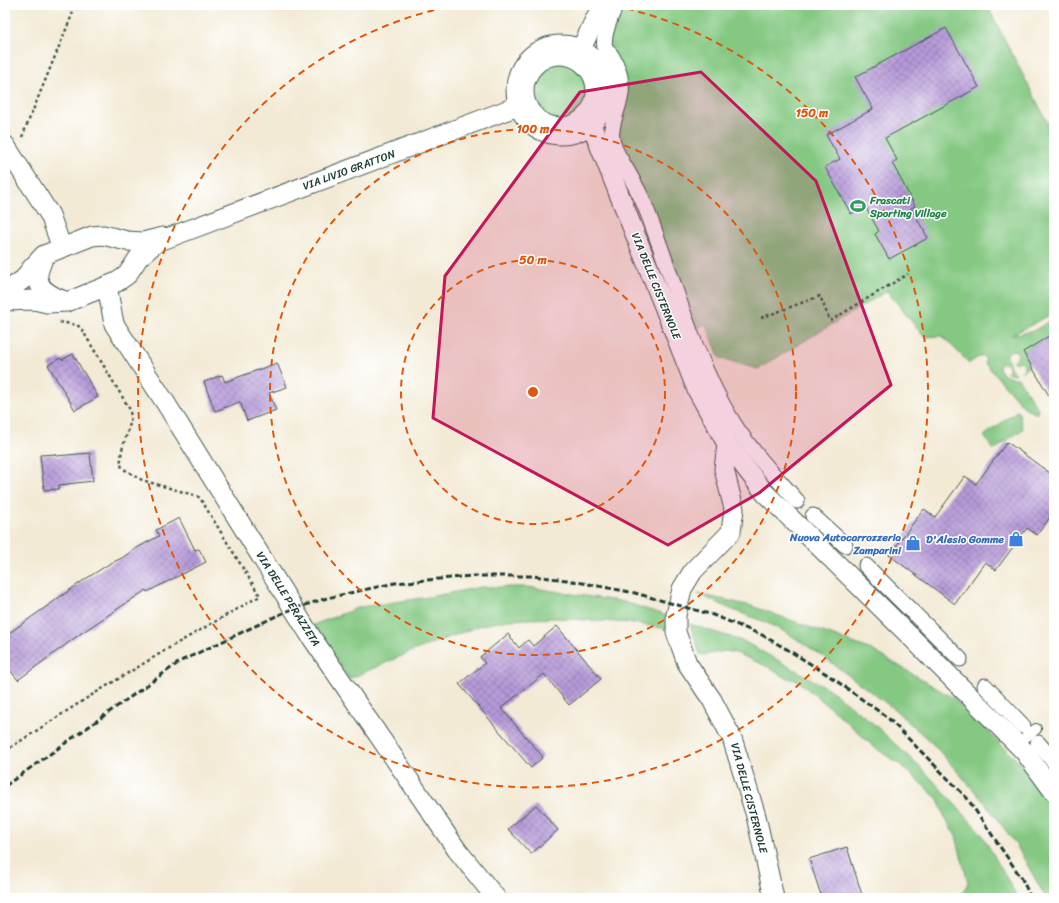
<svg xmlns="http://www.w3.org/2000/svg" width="1059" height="903" font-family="Sriracha,sans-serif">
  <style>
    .grass { fill: #84c882; stroke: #52825b }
    .building { fill: url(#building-cross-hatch) }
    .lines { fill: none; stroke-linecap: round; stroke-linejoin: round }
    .service-casing { stroke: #3f574c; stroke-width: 12 }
    .pedestrian-casing { stroke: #3f574c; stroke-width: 17 }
    .minor-casing { stroke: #3f574c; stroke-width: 21 }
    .path { stroke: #3f574c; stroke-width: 2.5; stroke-dasharray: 3 3; stroke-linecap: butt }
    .service { stroke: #fff; stroke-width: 10 }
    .pedestrian { stroke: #fff; stroke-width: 15 }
    .minor { stroke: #fff; stroke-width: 19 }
    .rail { stroke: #1f3d34; stroke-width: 3; stroke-dasharray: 6 3; stroke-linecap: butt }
    .marked { fill: #c2185b; fill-opacity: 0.2; stroke: #c2185b; stroke-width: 3; stroke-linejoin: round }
    .ring { fill: none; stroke: #de580e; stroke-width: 2; stroke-dasharray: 7 5 }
    .labels { text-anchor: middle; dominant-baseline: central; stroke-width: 3; stroke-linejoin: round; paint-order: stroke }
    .street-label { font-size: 11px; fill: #1f3d34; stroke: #fff }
    .leisure-label { font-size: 11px; font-weight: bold; fill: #27864d; stroke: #fff; text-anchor: start }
    .shop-label { font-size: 11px; font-weight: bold; fill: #366cbe; stroke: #fff; text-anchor: end }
    .centre { fill: #de580e; stroke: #fff; stroke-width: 2 }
    .ring-label { font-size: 12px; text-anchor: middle; font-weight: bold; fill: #de580e; stroke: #fff; stroke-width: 3; stroke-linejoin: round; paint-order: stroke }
  </style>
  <defs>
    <pattern id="building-cross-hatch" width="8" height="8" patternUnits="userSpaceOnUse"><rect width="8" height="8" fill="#b699d8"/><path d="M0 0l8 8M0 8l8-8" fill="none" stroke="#937eb0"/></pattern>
  </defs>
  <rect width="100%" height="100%" fill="#fff"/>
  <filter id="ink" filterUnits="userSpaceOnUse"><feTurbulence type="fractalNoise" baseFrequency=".025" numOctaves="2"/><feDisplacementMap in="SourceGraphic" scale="8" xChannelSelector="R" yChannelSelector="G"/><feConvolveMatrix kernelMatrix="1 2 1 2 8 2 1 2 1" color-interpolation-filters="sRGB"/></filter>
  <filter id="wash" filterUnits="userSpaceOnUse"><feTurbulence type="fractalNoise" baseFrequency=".012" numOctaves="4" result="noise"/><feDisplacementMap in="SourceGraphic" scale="16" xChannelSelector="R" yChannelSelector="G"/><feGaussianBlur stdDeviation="0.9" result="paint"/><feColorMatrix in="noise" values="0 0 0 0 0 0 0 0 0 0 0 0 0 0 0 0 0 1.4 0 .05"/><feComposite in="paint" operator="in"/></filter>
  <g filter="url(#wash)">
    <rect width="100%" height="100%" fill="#f3ead5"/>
    <!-- grass -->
    <g class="grass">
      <path d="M616,5H987L1054,135V313L1012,335L1033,331L1054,319V333L1023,352L1028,360V367L1021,372L1024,369V364L1021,361L1015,363L1013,361L1017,358L1018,354L1016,351L1012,350L1008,352L1007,357C1010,363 1010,371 1016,374L1007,373L1009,370V367L1006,363H1001L999,367C1001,376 1010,378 1018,378L1038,409V413H1035L1024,407L984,362L986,360L982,355L969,363L942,336L924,337L887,291L758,369L720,358L706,324L690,331L619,156L617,112L608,26Z"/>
      <circle cx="560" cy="91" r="34"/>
      <path d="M1018,410L1023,429L994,450L984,436Z"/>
      <path d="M481,587H528L624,602L674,618L670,629L631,623L554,618L508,620L479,626L415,650L349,679L313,625L360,607L429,597Z"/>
      <path d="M698,594L752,606L872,650L955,699L1018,761L1054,810V898H1046L1015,843L985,803L934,745L894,709L821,655L789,634L765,622L733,610Z"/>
      <path d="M690,624L745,642L829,689L875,725L930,777L981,833L1018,898H959L968,883L956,836L945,818L938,799L902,766L874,747L837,713L798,681L782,676L773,669L736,653L725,651L704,655L700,654Z"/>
    </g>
    <g id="blocks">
      <!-- building -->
      <g class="building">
        <path d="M946,28L979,87L885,138L897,160L892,163L915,206L911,208L928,238L889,259L875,234L879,231L865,206L851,214L825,167L840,159L826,135L873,109L855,77Z"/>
        <path d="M1054,333V404L1023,352Z"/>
        <path d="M73,354L98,397L75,410L48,365L60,358L62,360Z"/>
        <path d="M277,363L287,387L269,393L276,410L247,421L240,402L215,411L204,382L222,375L225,382Z"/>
        <path d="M1007,442L1054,476V512L1037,535L1027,528L996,570L985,562L955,604L889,555L924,509L935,517L965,476L976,484Z"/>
        <path d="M90,453L93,481L59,485V489L44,490L40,455L55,454L56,456Z"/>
        <path d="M179,518L195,550L199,549L206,562L147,592L146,590L80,634L18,680L5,664V636L84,580L109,564L122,558L135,549L159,536L156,530Z"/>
        <path d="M557,626L601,679L569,705L544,674L501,708L543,757L531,768L459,684L485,663L480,657L508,634L519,648L528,640L533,646Z"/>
        <path d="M536,805L558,830L531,854L508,829Z"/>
        <path d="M847,847L863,898H822L809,859Z"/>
      </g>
    </g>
  </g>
  <g filter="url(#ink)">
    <use href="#blocks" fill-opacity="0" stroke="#3f574c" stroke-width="1"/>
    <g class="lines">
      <defs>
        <path id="service" d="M1017,744L1036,729"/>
        <g id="pedestrian">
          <path d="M616,5C611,15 602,37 605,48C606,51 609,53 611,55C616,63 620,74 621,83C624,103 609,120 612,139C613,149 621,160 626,169C633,181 640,193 645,206C674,278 692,355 732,421C750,450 774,475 797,501"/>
          <circle cx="560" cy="91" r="34"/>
          <path d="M813,516L845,545"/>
          <path d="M866,566L960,659"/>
          <path d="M985,686L1023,726"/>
          <path d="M1038,743L1054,762"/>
        </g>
        <g id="minor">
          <circle cx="561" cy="90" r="45"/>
          <path d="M580,51L602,5"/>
          <path d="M591,124L675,334L697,390L727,444L765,493L912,638L1024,751L1054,792"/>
          <path d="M5,145L50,215L62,248"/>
          <path d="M44,256C42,262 39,268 38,274C36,290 54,297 65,301"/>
          <path d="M107,286L114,324L165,402L310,635L457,850L496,898"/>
          <path d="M5,292L24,279L31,269L44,255L92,236L103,235L127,241L143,242L163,237"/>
          <path d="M5,301L34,300L47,303L67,302L117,282L127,275L139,257L157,242L518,106"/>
          <path d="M727,444L724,469L734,509L731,532L693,571L682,589L676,615V632L687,663L712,700L732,738L756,816L774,898"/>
        </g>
      </defs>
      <!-- service casing -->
      <use href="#service" class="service-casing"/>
      <!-- pedestrian casing -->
      <use href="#pedestrian" class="pedestrian-casing"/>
      <!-- minor casing -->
      <use href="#minor" class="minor-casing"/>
      <!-- path -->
      <g class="path">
        <path d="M22,137L76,5"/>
        <path d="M761,318L820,296L830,321L908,274"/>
        <path d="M5,751L87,698L174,645L260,596L200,498L197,496L142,480L122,468C116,447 136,427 129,408L81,328L77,325L59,322"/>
      </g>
      <!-- service -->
      <use href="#service" class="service"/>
      <!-- pedestrian -->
      <use href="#pedestrian" class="pedestrian"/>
      <!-- minor -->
      <use href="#minor" class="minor"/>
      <!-- rail -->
      <path class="rail" d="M5,786L181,661L287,611L327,598L395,583L472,576H532L567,580L635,593L713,615L762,635L790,651L828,675L888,718L967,798L1022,879L1031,898"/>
    </g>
  </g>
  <!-- marked area -->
  <path class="marked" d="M701,72L816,181L891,385L759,493L668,545L433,418L445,276L580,92Z"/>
  <!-- distance rings -->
  <g class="ring">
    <circle cx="533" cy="392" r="132"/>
    <circle cx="533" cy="392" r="263"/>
    <path d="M615 6A395 395 0 1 1 451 6"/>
  </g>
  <!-- icons -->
  <defs>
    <symbol id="stadium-bare" viewBox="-9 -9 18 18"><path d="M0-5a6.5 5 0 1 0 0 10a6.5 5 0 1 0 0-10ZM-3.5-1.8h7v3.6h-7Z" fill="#2e9e5b" stroke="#fff" stroke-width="2.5" paint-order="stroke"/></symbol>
    <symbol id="shop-bare" viewBox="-9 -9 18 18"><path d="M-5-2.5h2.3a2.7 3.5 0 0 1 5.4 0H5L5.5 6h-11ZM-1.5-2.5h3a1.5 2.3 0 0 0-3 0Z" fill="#3f7fe0" stroke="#fff" stroke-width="2.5" paint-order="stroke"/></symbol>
  </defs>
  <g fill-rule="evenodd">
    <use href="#stadium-bare" x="847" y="195" width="22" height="22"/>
    <use href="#shop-bare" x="1005" y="528" width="22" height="22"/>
    <use href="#shop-bare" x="902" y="532" width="22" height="22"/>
  </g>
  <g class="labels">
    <!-- street labels -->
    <g class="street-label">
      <text transform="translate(349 170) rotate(-20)">VIA LIVIO GRATTON</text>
      <text transform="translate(656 286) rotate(68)">VIA DELLE CISTERNOLE</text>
      <text transform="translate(288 599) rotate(58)">VIA DELLE PERAZZETA</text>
      <text transform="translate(749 798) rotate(75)">VIA DELLE CISTERNOLE</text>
    </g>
    <!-- leisure labels -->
    <g class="leisure-label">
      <text x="870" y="200">Frascati<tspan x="870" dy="13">Sporting Village</tspan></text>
    </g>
    <!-- shop labels -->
    <g class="shop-label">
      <text x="901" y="537">Nuova Autocarrozzeria<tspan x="901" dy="13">Zamparini</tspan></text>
      <text x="1004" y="539">D'Alesio Gomme</text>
    </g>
  </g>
  <circle cx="533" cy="392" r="6" class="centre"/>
  <g class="ring-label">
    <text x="812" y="117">150 m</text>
    <text x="533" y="133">100 m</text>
    <text x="533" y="264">50 m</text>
  </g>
  <!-- margin -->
  <rect width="1059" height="903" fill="none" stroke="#fff" stroke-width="20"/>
</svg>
